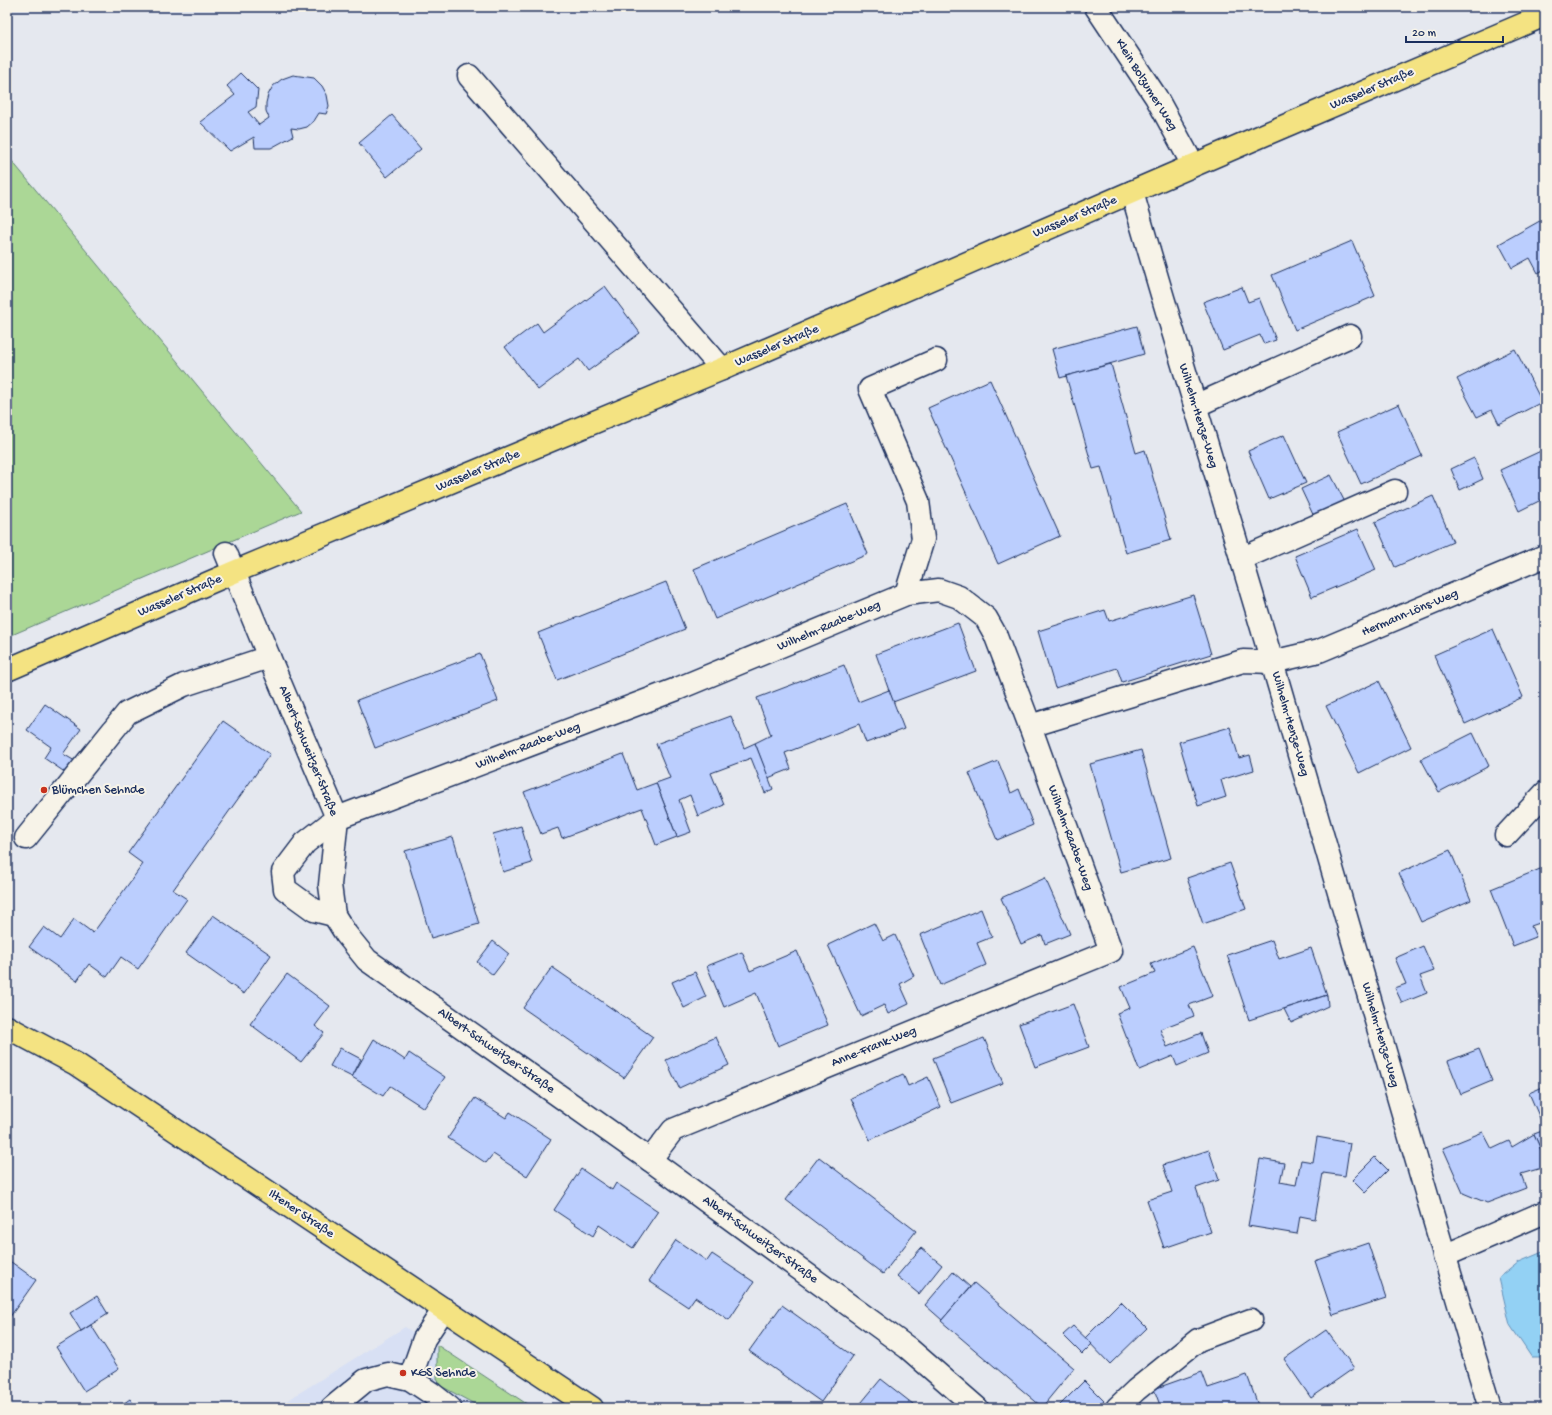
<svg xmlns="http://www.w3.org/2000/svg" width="1552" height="1415" font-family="'Gochi Hand',sans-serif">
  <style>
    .built { fill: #d8e0f4 }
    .green { fill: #abd796; stroke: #63837a }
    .water { fill: #93d1f4; stroke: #6390b8 }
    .building { fill: #bbcefe; stroke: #1b2f5e }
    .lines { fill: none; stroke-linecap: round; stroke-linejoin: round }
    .minor-casing { stroke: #1b2f5e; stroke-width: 25 }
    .major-casing { stroke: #1b2f5e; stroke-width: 25 }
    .minor { stroke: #f7f3e8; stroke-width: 22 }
    .major { stroke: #f4e382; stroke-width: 22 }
    .poi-dot { fill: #c8321e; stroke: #f7f3e8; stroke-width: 1.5 }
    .labels { text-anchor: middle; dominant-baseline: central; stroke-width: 4; stroke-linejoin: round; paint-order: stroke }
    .street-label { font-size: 13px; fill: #1b2f5e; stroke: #f7f3e8 }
    .poi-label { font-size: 13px; fill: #1b2f5e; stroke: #f7f3e8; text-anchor: start }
  </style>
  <rect width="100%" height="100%" fill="#e5e8ef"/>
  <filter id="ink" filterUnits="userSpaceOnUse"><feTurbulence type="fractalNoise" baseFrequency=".025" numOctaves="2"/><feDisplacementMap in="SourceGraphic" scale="8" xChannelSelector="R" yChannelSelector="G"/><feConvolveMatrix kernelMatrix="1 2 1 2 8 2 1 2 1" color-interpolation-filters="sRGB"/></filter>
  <g filter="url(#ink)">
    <!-- built -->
    <path class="built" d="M405,1327L528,1408H275Z"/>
    <!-- green -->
    <g class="green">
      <path d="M7,155L301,511L7,637Z"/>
      <path d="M437,1345L533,1408H482L441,1386L437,1379Z"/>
    </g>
    <!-- water -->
    <path class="water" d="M1545,1251V1358H1532L1510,1325L1499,1278L1519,1262Z"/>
    <!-- building -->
    <g class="building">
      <path d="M241,73L258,90L256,107L248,112L259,125L269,118L266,111V103L268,95L273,86L282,79L293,75L314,78L322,86L327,95L329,106L326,114L319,113L314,121L307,127L299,129L291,128L293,136L271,148H255L254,137L230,151L200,122L235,95L227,86Z"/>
      <path d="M392,115L421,149L387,177L359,143Z"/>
      <path d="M1545,218V269L1538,273L1530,258L1512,268L1499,244Z"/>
      <path d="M1352,241L1375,296L1295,330L1272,275Z"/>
      <path d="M605,286L640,333L588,371L579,359L538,390L505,347L537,323L543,332Z"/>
      <path d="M1242,287L1248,302L1259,298L1276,340L1264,344L1260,335L1223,350L1203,302Z"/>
      <path d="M1137,326L1144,354L1060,378L1052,349Z"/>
      <path d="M1515,349L1542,402L1499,424L1492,410L1477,417L1457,379Z"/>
      <path d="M1111,364L1136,453L1145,450L1171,540L1126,553L1101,467L1093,469L1066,376Z"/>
      <path d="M990,380L1060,536L998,564L928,408Z"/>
      <path d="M1399,404L1422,456L1361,484L1337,432Z"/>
      <path d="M1284,435L1306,483L1269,499L1248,451Z"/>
      <path d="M1545,449V498L1519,511L1500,470Z"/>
      <path d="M1474,458L1483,479L1460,490L1451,469Z"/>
      <path d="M1331,475L1347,506L1316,521L1301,489Z"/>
      <path d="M1433,496L1453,542L1395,567L1375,522Z"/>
      <path d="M847,504L868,554L715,619L694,569Z"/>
      <path d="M1358,529L1376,570L1312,597L1295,556Z"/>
      <path d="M666,582L685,629L557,680L538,633Z"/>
      <path d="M1193,595L1211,654L1122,682L1117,668L1055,688L1038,631L1105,610L1109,621Z"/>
      <path d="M958,623L976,671L893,702L876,654Z"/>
      <path d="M1493,629L1523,697L1465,724L1434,655Z"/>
      <path d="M480,654L498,701L375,748L357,700Z"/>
      <path d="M844,665L858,702L889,690L904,729L866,743L859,724L785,753L791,769L768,778L755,743L771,735L757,698Z"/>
      <path d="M1379,681L1411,747L1359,773L1326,706Z"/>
      <path d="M45,704L81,729L63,754L75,761L66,773L44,758L51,747L27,730Z"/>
      <path d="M731,716L744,748L755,743L773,789L765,793L751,758L711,773L724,805L698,816L690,795L679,800L691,832L677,837L656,783L670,778L656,744Z"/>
      <path d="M223,721L270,754L173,890L187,899L138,969L121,957L107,977L89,964L77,981L29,947L44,927L60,939L74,919L93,933L143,864L128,853Z"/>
      <path d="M1230,727L1239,758L1250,755L1254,770L1221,780L1226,797L1198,806L1179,742Z"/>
      <path d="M1473,733L1489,766L1439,792L1421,759Z"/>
      <path d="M1141,750L1171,858L1121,872L1090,764Z"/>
      <path d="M623,754L637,790L656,783L677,837L656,845L642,808L562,838L558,828L541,834L524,792Z"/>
      <path d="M998,761L1011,793L1019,789L1033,825L997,840L969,773Z"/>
      <path d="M521,826L532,863L503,872L493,834Z"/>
      <path d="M453,837L479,924L431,938L405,851Z"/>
      <path d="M1450,850L1471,900L1421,922L1399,873Z"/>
      <path d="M1230,863L1246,909L1203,924L1187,878Z"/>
      <path d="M1545,867V921L1531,926L1536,937L1513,946L1491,889Z"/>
      <path d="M1045,878L1070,934L1045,944L1042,935L1021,944L1001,898Z"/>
      <path d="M981,909L992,937L977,943L986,965L940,985L920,935Z"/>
      <path d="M213,915L271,955L244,994L186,953Z"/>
      <path d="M874,923L883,941L895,935L914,976L900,984L909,1004L888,1014L884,1005L861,1016L828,945Z"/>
      <path d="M1272,940L1279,959L1311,948L1327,995L1249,1020L1227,955Z"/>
      <path d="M493,941L509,954L493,975L477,962Z"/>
      <path d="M1423,946L1434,971L1420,976L1427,993L1402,1003L1395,988L1406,984L1395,958Z"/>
      <path d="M1193,947L1213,996L1189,1005L1194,1016L1160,1029L1167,1047L1201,1033L1208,1053L1177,1066L1173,1056L1139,1070L1117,1013L1130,1008L1121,987L1155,973L1151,964Z"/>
      <path d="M797,951L828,1025L778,1046L756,993L724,1007L707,966L742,952L750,971Z"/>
      <path d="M552,967L653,1037L624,1078L523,1008Z"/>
      <path d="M695,972L706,997L684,1008L672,982Z"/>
      <path d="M287,974L330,1006L315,1026L324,1033L301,1062L250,1024Z"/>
      <path d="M1327,995L1328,1006L1291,1023L1284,1009Z"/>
      <path d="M1073,1004L1089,1047L1035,1067L1019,1024Z"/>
      <path d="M716,1037L729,1065L679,1088L666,1060Z"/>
      <path d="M984,1038L1003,1083L951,1103L933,1058Z"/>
      <path d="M374,1039L405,1060L409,1053L445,1077L424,1108L390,1086L383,1096L352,1077Z"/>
      <path d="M340,1048L361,1059L352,1077L330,1066Z"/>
      <path d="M1479,1049L1492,1081L1461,1094L1448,1061Z"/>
      <path d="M903,1074L908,1086L928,1077L941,1107L870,1140L851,1098Z"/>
      <path d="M1545,1086V1159L1534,1134L1545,1130L1529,1093Z"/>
      <path d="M475,1098L506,1118L510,1112L551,1139L527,1176L493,1154L486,1163L448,1138Z"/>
      <path d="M1483,1132L1492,1149L1509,1141L1512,1147L1534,1134L1545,1159V1167L1521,1174L1526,1188L1487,1203L1463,1193L1443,1148Z"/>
      <path d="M1317,1137L1350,1143L1345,1176L1323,1173L1315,1219L1300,1216L1297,1234L1248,1226L1260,1159L1284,1163L1280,1182L1296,1185L1301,1160L1313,1162Z"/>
      <path d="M1209,1150L1219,1180L1196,1188L1211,1232L1164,1248L1147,1200L1172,1192L1163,1165Z"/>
      <path d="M819,1157L916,1231L883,1274L786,1200Z"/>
      <path d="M1375,1157L1388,1170L1365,1193L1352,1180Z"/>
      <path d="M581,1169L612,1190L616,1183L658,1211L633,1248L599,1225L593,1236L554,1210Z"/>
      <path d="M676,1240L707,1261L712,1254L754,1282L729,1320L695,1297L688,1307L649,1281Z"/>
      <path d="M1368,1243L1386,1298L1333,1315L1315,1261Z"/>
      <path d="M921,1248L942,1265L919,1294L897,1276Z"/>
      <path d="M7,1259L36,1280L7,1321Z"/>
      <path d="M953,1272L970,1287L942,1320L925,1305Z"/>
      <path d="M974,1283L1074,1368L1042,1407L941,1321Z"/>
      <path d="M97,1296L108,1314L81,1331L70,1313Z"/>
      <path d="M1121,1302L1147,1328L1110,1364L1085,1338Z"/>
      <path d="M782,1305L853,1356L821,1402L749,1351Z"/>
      <path d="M91,1325L119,1369L84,1391L56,1347Z"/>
      <path d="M1073,1326L1092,1344L1082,1354L1063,1335Z"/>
      <path d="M1326,1330L1354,1368L1311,1398L1284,1359Z"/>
      <path d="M1202,1372L1208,1388L1247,1375L1259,1408H1172L1171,1406L1161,1408L1154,1389Z"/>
      <path d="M881,1379L918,1408H857Z"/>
      <path d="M1084,1381L1104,1401L1097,1408H1057Z"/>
      <path d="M130,1399L136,1408H117Z"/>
    </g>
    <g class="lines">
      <defs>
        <g id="minor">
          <path d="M1096,7L1156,97L1193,165"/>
          <path d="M469,76L722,369"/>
          <path d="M1132,192C1177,349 1226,505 1272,662C1345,911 1415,1160 1490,1408"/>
          <path d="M1195,406L1350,336"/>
          <path d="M226,553L269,657L337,818L330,885L334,915L346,934L367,960L650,1160L908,1348L977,1408"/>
          <path d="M1241,559L1395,491"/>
          <path d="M906,594L923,539L918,501L870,389L936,360"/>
          <path d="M1030,726L1243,661L1272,662L1319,651L1545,556"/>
          <path d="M1506,835L1545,793"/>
          <path d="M26,838L127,713L184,685L269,657"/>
          <path d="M334,915L314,910L285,889L283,872L305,843L337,818L677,689L906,594L939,590L959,597L986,618L995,634L1030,726L1111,951L673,1130L650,1160"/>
          <path d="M1444,1256L1545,1212"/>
          <path d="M410,1379L424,1339L444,1309"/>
          <path d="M332,1408L366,1380L388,1374L410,1379L431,1393L450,1408"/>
          <path d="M1117,1408L1136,1390L1198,1340L1251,1320"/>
        </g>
        <g id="major">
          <path d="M7,670L234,572L722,369L1266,134L1545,15"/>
          <path d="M7,1027L76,1064L592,1408"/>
        </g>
      </defs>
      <!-- minor casing -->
      <use href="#minor" class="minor-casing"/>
      <!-- major casing -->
      <use href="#major" class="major-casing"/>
      <!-- minor -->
      <use href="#minor" class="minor"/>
      <!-- major -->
      <use href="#major" class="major"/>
    </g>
  </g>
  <!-- markers -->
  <g class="poi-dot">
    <circle cx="44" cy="790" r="4"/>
    <circle cx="403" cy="1373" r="4"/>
  </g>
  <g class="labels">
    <!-- street labels -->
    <g class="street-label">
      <text transform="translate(1146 85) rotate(58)">Klein Bolzumer Weg</text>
      <text transform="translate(1372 89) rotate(-23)">Wasseler Straße</text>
      <text transform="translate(1075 217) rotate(-23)">Wasseler Straße</text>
      <text transform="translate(777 346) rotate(-23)">Wasseler Straße</text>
      <text transform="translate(1198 416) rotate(73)">Wilhelm-Henze-Weg</text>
      <text transform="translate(478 471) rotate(-23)">Wasseler Straße</text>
      <text transform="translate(180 596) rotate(-23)">Wasseler Straße</text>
      <text transform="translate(1410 613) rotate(-23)">Hermann-Löns-Weg</text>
      <text transform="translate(829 626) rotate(-23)">Wilhelm-Raabe-Weg</text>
      <text transform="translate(1290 724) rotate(74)">Wilhelm-Henze-Weg</text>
      <text transform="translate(528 746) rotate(-21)">Wilhelm-Raabe-Weg</text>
      <text transform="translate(308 751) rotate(68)">Albert-Schweitzer-Straße</text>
      <text transform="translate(1070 838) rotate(70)">Wilhelm-Raabe-Weg</text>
      <text transform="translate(1380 1035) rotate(74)">Wilhelm-Henze-Weg</text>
      <text transform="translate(874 1047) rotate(-22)">Anne-Frank-Weg</text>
      <text transform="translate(496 1051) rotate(35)">Albert-Schweitzer-Straße</text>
      <text transform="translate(301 1214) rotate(34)">Iltener Straße</text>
      <text transform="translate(760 1240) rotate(36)">Albert-Schweitzer-Straße</text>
    </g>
    <!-- poi labels -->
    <g class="poi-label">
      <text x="52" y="790">Blümchen Sehnde</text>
      <text x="411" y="1373">KGS Sehnde</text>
    </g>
  </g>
  <!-- margin -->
  <rect width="1552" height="1415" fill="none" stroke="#f7f3e8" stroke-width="24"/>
  <rect x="12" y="12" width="1528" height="1391" fill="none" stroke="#1b2f5e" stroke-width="1.5" filter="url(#ink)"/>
  <!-- scale -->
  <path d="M1406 36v6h97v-6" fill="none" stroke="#1b2f5e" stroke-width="2"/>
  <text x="1412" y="36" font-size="12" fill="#1b2f5e" stroke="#f7f3e8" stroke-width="3" paint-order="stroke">20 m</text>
</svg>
